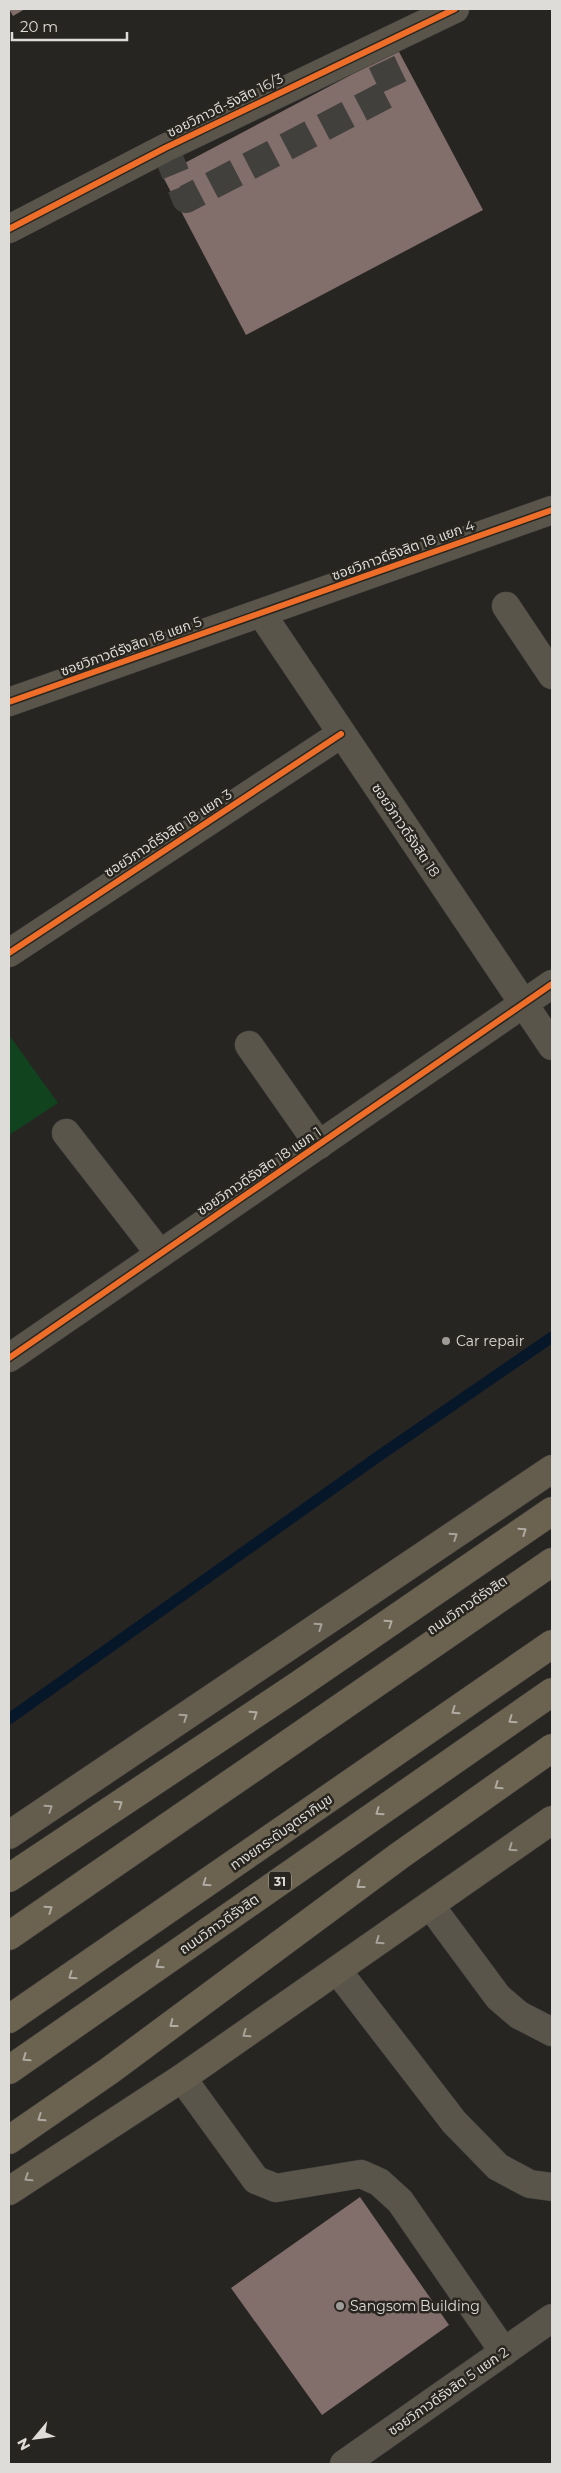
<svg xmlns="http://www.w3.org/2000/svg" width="561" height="2473" font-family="Montserrat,'Noto Sans Thai',sans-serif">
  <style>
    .green { fill: #11431f }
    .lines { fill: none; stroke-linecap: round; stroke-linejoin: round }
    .stream { stroke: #07172a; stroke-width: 11 }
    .building { fill: #826e6a }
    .minor-tunnel { stroke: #42403d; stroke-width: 28; stroke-dasharray: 28 14; stroke-linecap: butt }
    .minor-casing { stroke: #434240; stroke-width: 29 }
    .major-casing { stroke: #434240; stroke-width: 29 }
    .highway-casing { stroke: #434240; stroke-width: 29 }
    .minor { stroke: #5a554a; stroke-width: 28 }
    .major { stroke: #645c4d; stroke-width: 28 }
    .highway { stroke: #6b6250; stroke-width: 28 }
    .cycleway-casing { stroke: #292620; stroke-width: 9 }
    .cycleway { stroke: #ee6e29; stroke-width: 6 }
    .oneway { stroke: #b0aba2 }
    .oneway2 { stroke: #a7a299 }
    .poi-dot { fill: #9e9c98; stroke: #292620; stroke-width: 2 }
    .labels { text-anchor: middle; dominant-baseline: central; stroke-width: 5; stroke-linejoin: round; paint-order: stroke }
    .shield { fill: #292620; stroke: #a8a5a1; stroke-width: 1 }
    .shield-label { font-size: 12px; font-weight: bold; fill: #dedcd8 }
    .street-label { font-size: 14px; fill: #dedcd8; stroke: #292620 }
    .poi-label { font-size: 14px; fill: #dedcd8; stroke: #292620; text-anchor: start }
  </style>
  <rect width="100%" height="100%" fill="#272522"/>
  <!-- green -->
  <path class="green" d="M9,1035L58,1103L9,1135Z"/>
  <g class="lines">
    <!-- stream -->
    <path class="stream" d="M9,1719L376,1458L552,1337"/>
  </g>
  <!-- building -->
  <g class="building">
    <path d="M9,9H25L13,16Z"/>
    <path d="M398,50L483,210L246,335L162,175Z"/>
    <path d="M360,2197L449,2325L322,2415L231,2288Z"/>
  </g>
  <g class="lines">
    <!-- minor-tunnel -->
    <path class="minor-tunnel" d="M165,148L186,199L395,90L374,46"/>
    <defs>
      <g id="minor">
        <path d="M9,229L165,148L455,9"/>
        <path d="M506,606L552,675"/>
        <path d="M261,613L552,1046"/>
        <path d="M9,702L552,510"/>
        <path d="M9,953L341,734"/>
        <path d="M249,1045L319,1145"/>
        <path d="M66,1133L160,1254"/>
        <path d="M9,1358L552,984"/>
        <path d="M430,1905L498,1997L519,2015L552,2032"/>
        <path d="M337,1970L454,2122L498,2167L530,2184L552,2187"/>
        <path d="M182,2078L256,2180L276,2188L361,2174L379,2182L400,2201L504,2352"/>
        <path d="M344,2464L552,2318"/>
      </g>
      <g id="major">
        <path d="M9,1835L552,1469"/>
        <path d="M9,2191L182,2078L552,1820"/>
      </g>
      <g id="highway">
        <path d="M9,1878L297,1686L552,1511"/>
        <path d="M9,1936L552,1562"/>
        <path d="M9,2019L552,1644"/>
        <path d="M9,2070L552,1692"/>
        <path d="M9,2140L109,2071L399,1856L552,1748"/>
      </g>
    </defs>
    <!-- minor casing -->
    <use href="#minor" class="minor-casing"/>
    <!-- major casing -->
    <use href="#major" class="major-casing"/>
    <!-- highway casing -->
    <use href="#highway" class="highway-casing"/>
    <!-- minor -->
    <use href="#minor" class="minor"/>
    <!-- major -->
    <use href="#major" class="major"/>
    <!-- highway -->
    <use href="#highway" class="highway"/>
    <defs>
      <g id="cycleway">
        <path d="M9,229L165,148L455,9"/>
        <path d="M9,702L552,510"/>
        <path d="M9,953L341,734"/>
        <path d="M9,1358L552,984"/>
      </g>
    </defs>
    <!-- cycleway casing -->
    <use href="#cycleway" class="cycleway-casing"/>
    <!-- cycleway -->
    <use href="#cycleway" class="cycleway"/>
  </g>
  <!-- one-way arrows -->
  <defs><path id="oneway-chevron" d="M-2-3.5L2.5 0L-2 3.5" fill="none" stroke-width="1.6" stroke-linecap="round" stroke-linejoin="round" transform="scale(1.25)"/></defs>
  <g class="oneway">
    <use href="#oneway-chevron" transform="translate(523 1531) rotate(-34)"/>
    <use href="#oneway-chevron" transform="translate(389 1623) rotate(-34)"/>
    <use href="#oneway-chevron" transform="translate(455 1711) rotate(145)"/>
    <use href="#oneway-chevron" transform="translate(254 1714) rotate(-34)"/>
    <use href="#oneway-chevron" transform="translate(512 1720) rotate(145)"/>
    <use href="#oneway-chevron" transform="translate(498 1786) rotate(145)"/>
    <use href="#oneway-chevron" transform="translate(119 1804) rotate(-34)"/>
    <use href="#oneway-chevron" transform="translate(379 1812) rotate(145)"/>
    <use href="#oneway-chevron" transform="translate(206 1883) rotate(145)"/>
    <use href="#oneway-chevron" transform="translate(360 1885) rotate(143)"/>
    <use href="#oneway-chevron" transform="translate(49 1909) rotate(-34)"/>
    <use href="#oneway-chevron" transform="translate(159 1965) rotate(145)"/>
    <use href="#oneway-chevron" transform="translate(72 1976) rotate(145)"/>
    <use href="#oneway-chevron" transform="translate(173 2024) rotate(143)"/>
    <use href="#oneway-chevron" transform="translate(26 2058) rotate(145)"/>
    <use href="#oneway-chevron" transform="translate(41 2118) rotate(146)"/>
  </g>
  <g class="oneway2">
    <use href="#oneway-chevron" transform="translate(454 1536) rotate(-34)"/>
    <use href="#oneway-chevron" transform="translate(319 1626) rotate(-34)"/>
    <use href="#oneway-chevron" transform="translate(184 1717) rotate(-34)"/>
    <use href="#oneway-chevron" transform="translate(49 1808) rotate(-34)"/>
    <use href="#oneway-chevron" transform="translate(512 1848) rotate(145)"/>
    <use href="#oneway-chevron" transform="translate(379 1941) rotate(145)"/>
    <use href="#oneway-chevron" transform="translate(246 2034) rotate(145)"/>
    <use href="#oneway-chevron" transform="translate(28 2178) rotate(147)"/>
  </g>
  <!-- markers -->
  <g class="poi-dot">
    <circle cx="446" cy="1341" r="5"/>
    <circle cx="340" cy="2306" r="5"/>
  </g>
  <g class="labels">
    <!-- shield labels -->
    <rect class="shield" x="269" y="1871.5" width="22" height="19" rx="4"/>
    <g class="shield-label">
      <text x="280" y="1881">31</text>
    </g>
    <!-- street labels -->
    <g class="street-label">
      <text transform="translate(225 105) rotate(-26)">ซอยวิภาวดี-รังสิต 16/3</text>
      <text transform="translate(403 550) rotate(-20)">ซอยวิภาวดีรังสิต 18 แยก 4</text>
      <text transform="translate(131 646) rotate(-20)">ซอยวิภาวดีรังสิต 18 แยก 5</text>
      <text transform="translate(406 830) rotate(56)">ซอยวิภาวดีรังสิต 18</text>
      <text transform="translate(168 833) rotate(-33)">ซอยวิภาวดีรังสิต 18 แยก 3</text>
      <text transform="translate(259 1171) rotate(-34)">ซอยวิภาวดีรังสิต 18 แยก 1</text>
      <text transform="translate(467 1605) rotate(-34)">ถนนวิภาวดีรังสิต</text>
      <text transform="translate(281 1832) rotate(-35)">ทางยกระดับอุตราภิมุข</text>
      <text transform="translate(219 1924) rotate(-35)">ถนนวิภาวดีรังสิต</text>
      <text transform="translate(448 2391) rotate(-35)">ซอยวิภาวดีรังสิต 5 แยก 2</text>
    </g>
    <!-- poi labels -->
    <g class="poi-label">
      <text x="456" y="1341">Car repair</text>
      <text x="350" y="2306">Sangsom Building</text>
    </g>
  </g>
  <!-- border -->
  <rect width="561" height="2473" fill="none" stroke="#dedcd8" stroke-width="20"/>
  <!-- north arrow -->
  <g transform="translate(35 2438) rotate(241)" stroke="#292620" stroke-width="4" paint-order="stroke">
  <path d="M0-4L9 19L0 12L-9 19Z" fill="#dedcd8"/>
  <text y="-8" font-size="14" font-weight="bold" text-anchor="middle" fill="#dedcd8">N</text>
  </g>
  <!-- scale -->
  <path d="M12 32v8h115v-8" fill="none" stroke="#dedcd8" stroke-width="2.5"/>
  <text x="20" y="32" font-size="15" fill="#dedcd8" stroke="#292620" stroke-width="4" paint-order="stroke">20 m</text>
</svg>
